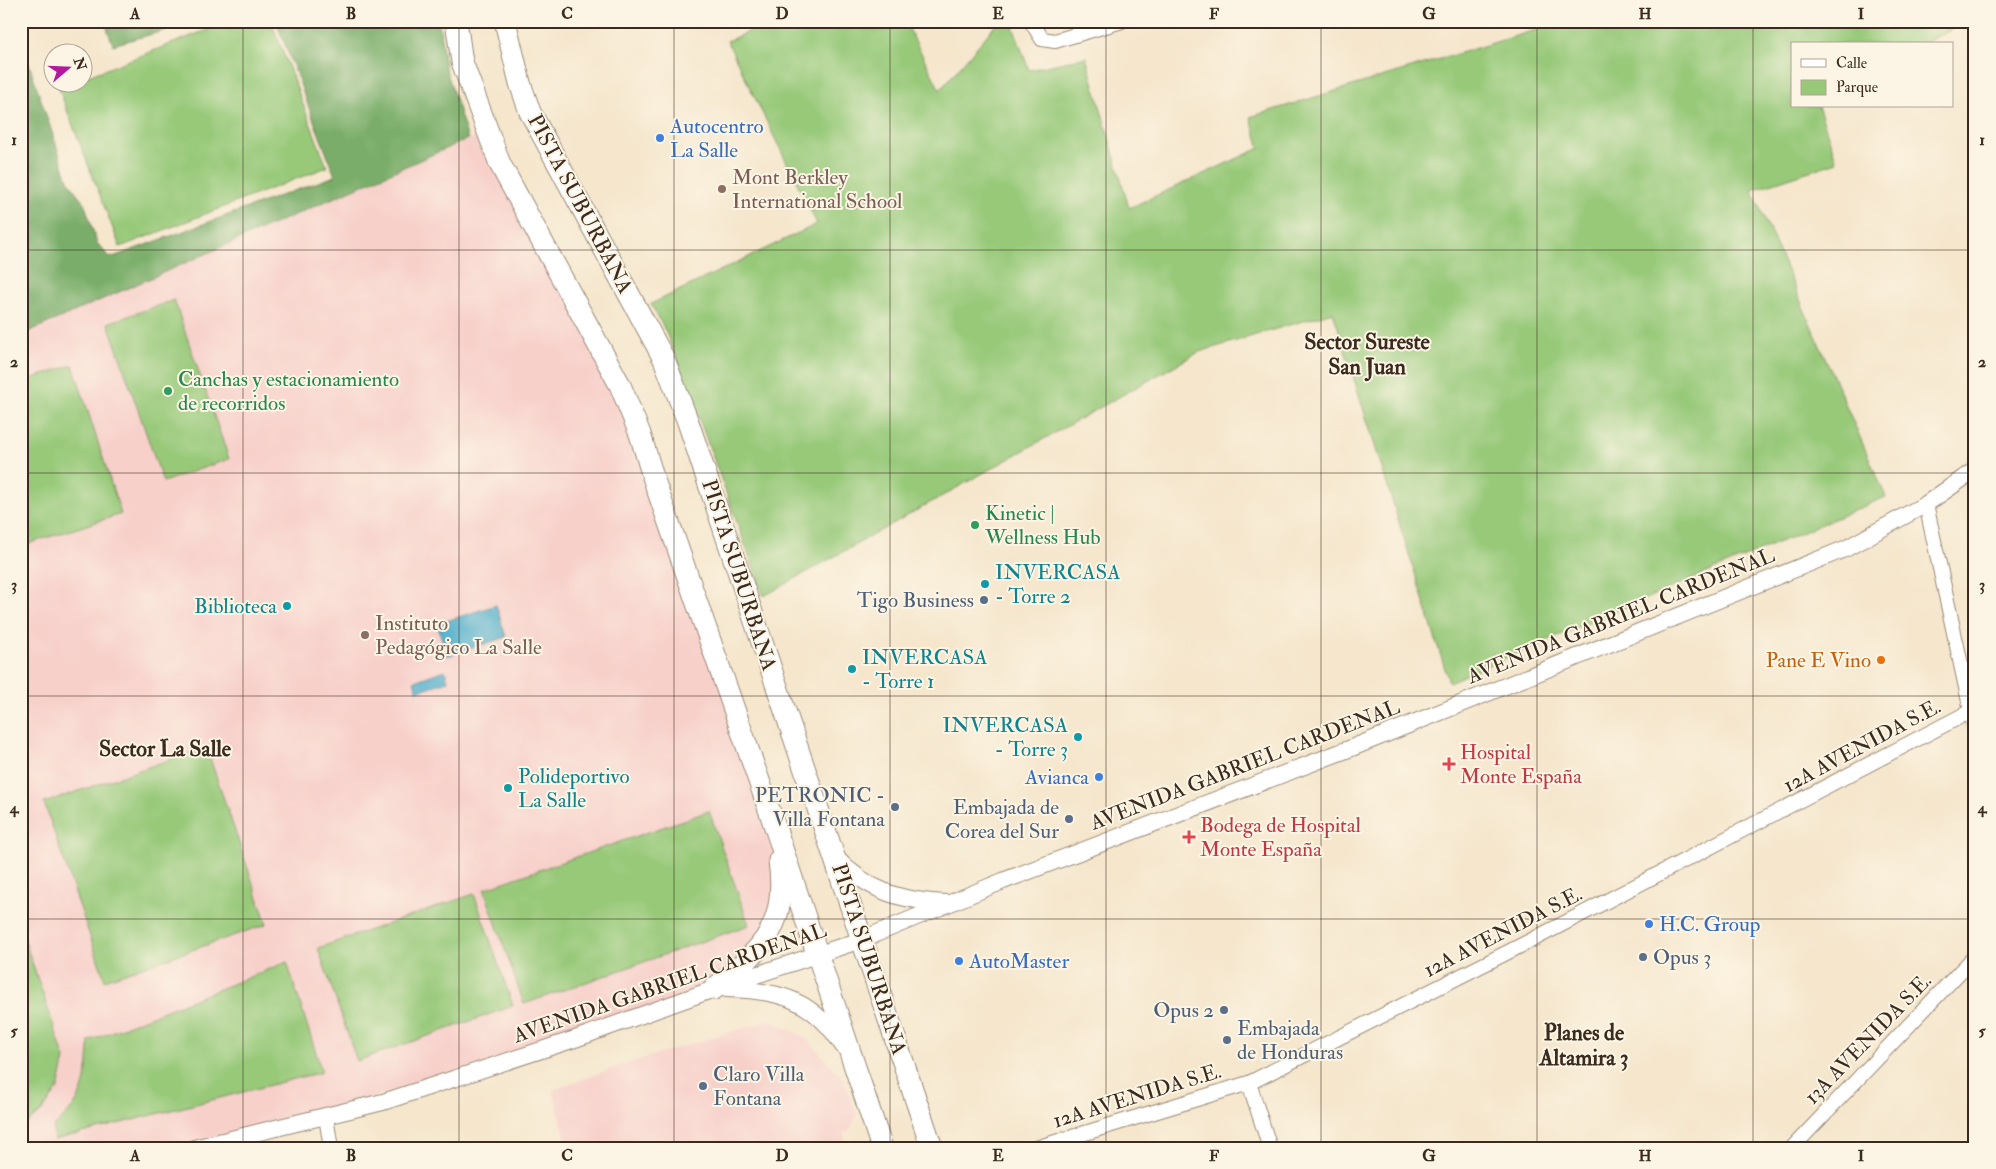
<svg xmlns="http://www.w3.org/2000/svg" width="1996" height="1169" font-family="'IM FELL Double Pica',serif">
  <style>
    .built { fill: #f7d0ca }
    .green { fill: #97c979; stroke: #697a4c }
    .forest { fill: #79ad69; stroke: #5a6c44 }
    .water { fill: #4eadcc; stroke: #446c75 }
    .lines { fill: none; stroke-linecap: round; stroke-linejoin: round }
    .minor-casing { stroke: #988875; stroke-width: 16 }
    .tertiary-casing { stroke: #988875; stroke-width: 18 }
    .primary-casing { stroke: #988875; stroke-width: 23 }
    .minor { stroke: #fff; stroke-width: 14 }
    .tertiary { stroke: #fff; stroke-width: 16 }
    .primary { stroke: #fff; stroke-width: 21 }
    .grid { fill: none; stroke: #3b2a1e; stroke-width: 1; stroke-opacity: 0.55 }
    .shop-dot { fill: #3f7fe0; stroke: #fcf5e5; stroke-width: 2 }
    .education-dot { fill: #8d6e63; stroke: #fcf5e5; stroke-width: 2 }
    .leisure-dot { fill: #2e9e5b; stroke: #fcf5e5; stroke-width: 2 }
    .culture-dot { fill: #0f9aa8; stroke: #fcf5e5; stroke-width: 2 }
    .service-dot { fill: #5c6f8a; stroke: #fcf5e5; stroke-width: 2 }
    .food-dot { fill: #e8710a; stroke: #fcf5e5; stroke-width: 2 }
    .health-dot { fill: #e0444e; stroke: #fcf5e5; stroke-width: 2 }
    .labels { text-anchor: middle; dominant-baseline: central; stroke-width: 4; stroke-linejoin: round; paint-order: stroke }
    .shop-label { font-size: 21px; fill: #366cbe; stroke: #fcf5e5; text-anchor: start }
    .education-label { font-size: 21px; fill: #785e54; stroke: #fcf5e5; text-anchor: start }
    .street-label { font-size: 21px; fill: #3b2a1e; stroke: #fcf5e5 }
    .leisure-label { font-size: 21px; fill: #27864d; stroke: #fcf5e5; text-anchor: start }
    .culture-label { font-size: 21px; fill: #0d838f; stroke: #fcf5e5; text-anchor: start }
    .service-label { font-size: 21px; fill: #4e5e75; stroke: #fcf5e5; text-anchor: end }
    .food-label { font-size: 21px; fill: #c56008; stroke: #fcf5e5; text-anchor: end }
    .health-label { font-size: 21px; fill: #be3a42; stroke: #fcf5e5; text-anchor: start }
    .neighbourhood-label { font-size: 22px; font-weight: bold; fill: #3b2a1e; stroke: #fcf5e5 }
    .neatline { fill: none; stroke: #3b2a1e; stroke-width: 2 }
    .grid-label { font-size: 16px; text-anchor: middle; font-weight: bold; fill: #3b2a1e }
  </style>
  <rect width="100%" height="100%" fill="#fcf5e5"/>
  <filter id="ink" filterUnits="userSpaceOnUse"><feTurbulence type="fractalNoise" baseFrequency=".02" numOctaves="2"/><feDisplacementMap in="SourceGraphic" scale="10" xChannelSelector="R" yChannelSelector="G"/><feConvolveMatrix kernelMatrix="1 2 1 2 8 2 1 2 1" color-interpolation-filters="sRGB"/></filter>
  <filter id="wash" filterUnits="userSpaceOnUse"><feTurbulence type="fractalNoise" baseFrequency=".0096" numOctaves="4" result="noise"/><feDisplacementMap in="SourceGraphic" scale="20" xChannelSelector="R" yChannelSelector="G"/><feGaussianBlur stdDeviation="1.12" result="paint"/><feColorMatrix in="noise" values="0 0 0 0 0 0 0 0 0 0 0 0 0 0 0 0 0 1.4 0 .05"/><feComposite in="paint" operator="in"/></filter>
  <g filter="url(#wash)">
    <rect width="100%" height="100%" fill="#f5e6cc"/>
    <!-- built -->
    <g class="built">
      <path d="M489,131L620,385L772,818L778,908L714,989L575,1039L194,1148H21V335Z"/>
      <path d="M770,1020L806,1038L843,1078L857,1115L849,1131L843,1133L848,1148H568L553,1090L622,1065Z"/>
    </g>
    <!-- green -->
    <g class="green">
      <path d="M230,21H271L327,167L120,247L58,87L70,83L82,82L83,78Z"/>
      <path d="M774,21H905L940,90L999,21H1011L1029,70L1086,57L1129,208L1260,148L1250,117L1565,21H1969L1922,44H1792V106H1818L1837,162L1752,190L1886,497L1449,682L1333,312L1199,352L764,596L683,375L666,332L651,304L817,224L727,41Z"/>
      <path d="M174,300L229,459L163,482L108,323Z"/>
      <path d="M73,365L121,514L21,546V382Z"/>
      <path d="M206,747L267,924L105,980L44,803Z"/>
      <path d="M709,811L749,925L524,1004L484,889Z"/>
      <path d="M474,894L513,1006L357,1061L318,948Z"/>
      <path d="M21,930L65,1059L58,1089L42,1111L21,1128Z"/>
      <path d="M287,962L322,1072L54,1140L53,1128C59,1121 67,1115 73,1107C86,1090 89,1062 89,1041Z"/>
    </g>
    <!-- forest -->
    <g class="forest">
      <path d="M109,21H199L113,45L107,28Z"/>
      <path d="M276,21H439L445,66L468,139L21,335V40L68,180L85,205L97,243L110,258L335,176Z"/>
    </g>
    <!-- water -->
    <g class="water">
      <path d="M496,605L506,637L447,656L437,624Z"/>
      <path d="M445,670L448,681L417,691L414,681Z"/>
    </g>
  </g>
  <g filter="url(#ink)">
    <g class="lines">
      <defs>
        <g id="minor">
          <path d="M1031,21L1042,39L1055,41L1122,21"/>
          <path d="M1926,504L1975,729"/>
          <path d="M1249,1083L1270,1148"/>
          <path d="M326,1117L331,1148"/>
          <path d="M1036,1148L1249,1083L1532,940L1971,711"/>
          <path d="M1792,1148L1975,956"/>
        </g>
        <g id="tertiary">
          <path d="M835,857C868,891 900,901 947,903"/>
          <path d="M726,989C779,990 813,999 843,1046"/>
          <path d="M194,1148L383,1102L575,1039L714,989L861,940L1003,881L1354,747L1847,548L1926,504L1975,470"/>
        </g>
        <g id="primary">
          <path d="M456,21L462,62L500,164L620,385L640,434L654,480L772,818L882,1148"/>
          <path d="M505,21L520,83L530,112L664,359L688,422L932,1148"/>
          <path d="M714,989C762,948 788,929 779,860"/>
        </g>
      </defs>
      <!-- minor casing -->
      <use href="#minor" class="minor-casing"/>
      <!-- tertiary casing -->
      <use href="#tertiary" class="tertiary-casing"/>
      <!-- primary casing -->
      <use href="#primary" class="primary-casing"/>
      <!-- minor -->
      <use href="#minor" class="minor"/>
      <!-- tertiary -->
      <use href="#tertiary" class="tertiary"/>
      <!-- primary -->
      <use href="#primary" class="primary"/>
    </g>
  </g>
  <!-- grid -->
  <path class="grid" d="M243,21V1148M459,21V1148M674,21V1148M890,21V1148M1106,21V1148M1321,21V1148M1537,21V1148M1753,21V1148M21,250H1975M21,473H1975M21,696H1975M21,919H1975"/>
  <!-- markers -->
  <g class="shop-dot">
    <circle cx="660" cy="138" r="5"/>
    <circle cx="1099" cy="777" r="5"/>
    <circle cx="1649" cy="924" r="5"/>
    <circle cx="959" cy="961" r="5"/>
  </g>
  <g class="education-dot">
    <circle cx="722" cy="189" r="5"/>
    <circle cx="365" cy="635" r="5"/>
  </g>
  <g class="leisure-dot">
    <circle cx="168" cy="391" r="5"/>
    <circle cx="975" cy="525" r="5"/>
  </g>
  <g class="culture-dot">
    <circle cx="985" cy="584" r="5"/>
    <circle cx="287" cy="606" r="5"/>
    <circle cx="852" cy="669" r="5"/>
    <circle cx="1078" cy="737" r="5"/>
    <circle cx="508" cy="788" r="5"/>
  </g>
  <g class="service-dot">
    <circle cx="984" cy="600" r="5"/>
    <circle cx="895" cy="807" r="5"/>
    <circle cx="1069" cy="819" r="5"/>
    <circle cx="1643" cy="957" r="5"/>
    <circle cx="1224" cy="1010" r="5"/>
    <circle cx="1227" cy="1040" r="5"/>
    <circle cx="703" cy="1086" r="5"/>
  </g>
  <circle class="food-dot" cx="1881" cy="660" r="5"/>
  <g class="health-dot">
    <path d="M1446.5 756.5h5v5h5v5h-5v5h-5v-5h-5v-5h5z"/>
    <path d="M1186.5 829.5h5v5h5v5h-5v5h-5v-5h-5v-5h5z"/>
  </g>
  <g class="labels">
    <!-- shop labels -->
    <g class="shop-label">
      <text x="670" y="126">Autocentro<tspan x="670" dy="24">La Salle</tspan></text>
      <text x="1089" y="777" text-anchor="end">Avianca</text>
      <text x="1659" y="924">H.C. Group</text>
      <text x="969" y="961">AutoMaster</text>
    </g>
    <!-- education labels -->
    <g class="education-label">
      <text x="732" y="177">Mont Berkley<tspan x="732" dy="24">International School</tspan></text>
      <text x="375" y="623">Instituto<tspan x="375" dy="24">Pedagógico La Salle</tspan></text>
    </g>
    <!-- street labels -->
    <g class="street-label">
      <text transform="translate(580 204) rotate(62)">PISTA SUBURBANA</text>
      <text transform="translate(739 575) rotate(72)">PISTA SUBURBANA</text>
      <text transform="translate(1621 616) rotate(-22)">AVENIDA GABRIEL CARDENAL</text>
      <text transform="translate(1862 746) rotate(-28)">12A AVENIDA S.E.</text>
      <text transform="translate(1245 765) rotate(-21)">AVENIDA GABRIEL CARDENAL</text>
      <text transform="translate(1503 932) rotate(-27)">12A AVENIDA S.E.</text>
      <text transform="translate(869 959) rotate(72)">PISTA SUBURBANA</text>
      <text transform="translate(670 983) rotate(-19)">AVENIDA GABRIEL CARDENAL</text>
      <text transform="translate(1868 1039) rotate(-46)">13A AVENIDA S.E.</text>
      <text transform="translate(1137 1096) rotate(-17)">12A AVENIDA S.E.</text>
    </g>
    <!-- leisure labels -->
    <g class="leisure-label">
      <text x="178" y="379">Canchas y estacionamiento<tspan x="178" dy="24">de recorridos</tspan></text>
      <text x="985" y="513">Kinetic |<tspan x="985" dy="24">Wellness Hub</tspan></text>
    </g>
    <!-- culture labels -->
    <g class="culture-label">
      <text x="995" y="572">INVERCASA<tspan x="995" dy="24">- Torre 2</tspan></text>
      <text x="277" y="606" text-anchor="end">Biblioteca</text>
      <text x="862" y="657">INVERCASA<tspan x="862" dy="24">- Torre 1</tspan></text>
      <text x="1068" y="725" text-anchor="end">INVERCASA<tspan x="1068" dy="24">- Torre 3</tspan></text>
      <text x="518" y="776">Polideportivo<tspan x="518" dy="24">La Salle</tspan></text>
    </g>
    <!-- service labels -->
    <g class="service-label">
      <text x="974" y="600">Tigo Business</text>
      <text x="885" y="795">PETRONIC -<tspan x="885" dy="24">Villa Fontana</tspan></text>
      <text x="1059" y="807">Embajada de<tspan x="1059" dy="24">Corea del Sur</tspan></text>
      <text x="1653" y="957" text-anchor="start">Opus 3</text>
      <text x="1214" y="1010">Opus 2</text>
      <text x="1237" y="1028" text-anchor="start">Embajada<tspan x="1237" dy="24">de Honduras</tspan></text>
      <text x="713" y="1074" text-anchor="start">Claro Villa<tspan x="713" dy="24">Fontana</tspan></text>
    </g>
    <!-- food labels -->
    <g class="food-label">
      <text x="1871" y="660">Pane E Vino</text>
    </g>
    <!-- health labels -->
    <g class="health-label">
      <text x="1460" y="752">Hospital<tspan x="1460" dy="24">Monte España</tspan></text>
      <text x="1200" y="825">Bodega de Hospital<tspan x="1200" dy="24">Monte España</tspan></text>
    </g>
    <!-- neighbourhood labels -->
    <g class="neighbourhood-label">
      <text x="1367" y="342">Sector Sureste<tspan x="1367" dy="25">San Juan</tspan></text>
      <text x="165" y="749">Sector La Salle</text>
      <text x="1584" y="1033">Planes de<tspan x="1584" dy="25">Altamira 3</tspan></text>
    </g>
  </g>
  <!-- margin -->
  <rect width="1996" height="1169" fill="none" stroke="#fcf5e5" stroke-width="55"/>
  <!-- legend -->
  <rect x="1791" y="42" width="162" height="65" fill="#fcf5e5" stroke="#afa495"/>
  <rect x="1801" y="59" width="25" height="8" fill="#ffffff" stroke="#afa495"/>
  <text x="1836" y="68" font-size="15" fill="#3b2a1e">Calle</text>
  <rect x="1801" y="80" width="25" height="15" fill="#97c979" stroke="#afa495"/>
  <text x="1836" y="92" font-size="15" fill="#3b2a1e">Parque</text>
  <!-- north arrow -->
  <g transform="translate(68 68) rotate(71)"><circle r="24" fill="#fcf5e5" stroke="#afa495"/>
  <path d="M0-4L9 19L0 12L-9 19Z" fill="#b5179e"/>
  <text y="-8" font-size="14" font-weight="bold" text-anchor="middle" fill="#3b2a1e">N</text>
  </g>
  <rect x="28" y="28" width="1940" height="1114" class="neatline"/>
  <g class="grid-label">
    <text x="135" y="19">A</text>
    <text x="351" y="19">B</text>
    <text x="567" y="19">C</text>
    <text x="782" y="19">D</text>
    <text x="998" y="19">E</text>
    <text x="1214" y="19">F</text>
    <text x="1429" y="19">G</text>
    <text x="1645" y="19">H</text>
    <text x="1861" y="19">I</text>
    <text x="14" y="145">1</text>
    <text x="1982" y="145">1</text>
    <text x="14" y="367">2</text>
    <text x="1982" y="367">2</text>
    <text x="14" y="590">3</text>
    <text x="1982" y="590">3</text>
    <text x="14" y="813">4</text>
    <text x="1982" y="813">4</text>
    <text x="14" y="1036">5</text>
    <text x="1982" y="1036">5</text>
    <text x="135" y="1161">A</text>
    <text x="351" y="1161">B</text>
    <text x="567" y="1161">C</text>
    <text x="782" y="1161">D</text>
    <text x="998" y="1161">E</text>
    <text x="1214" y="1161">F</text>
    <text x="1429" y="1161">G</text>
    <text x="1645" y="1161">H</text>
    <text x="1861" y="1161">I</text>
  </g>
</svg>
